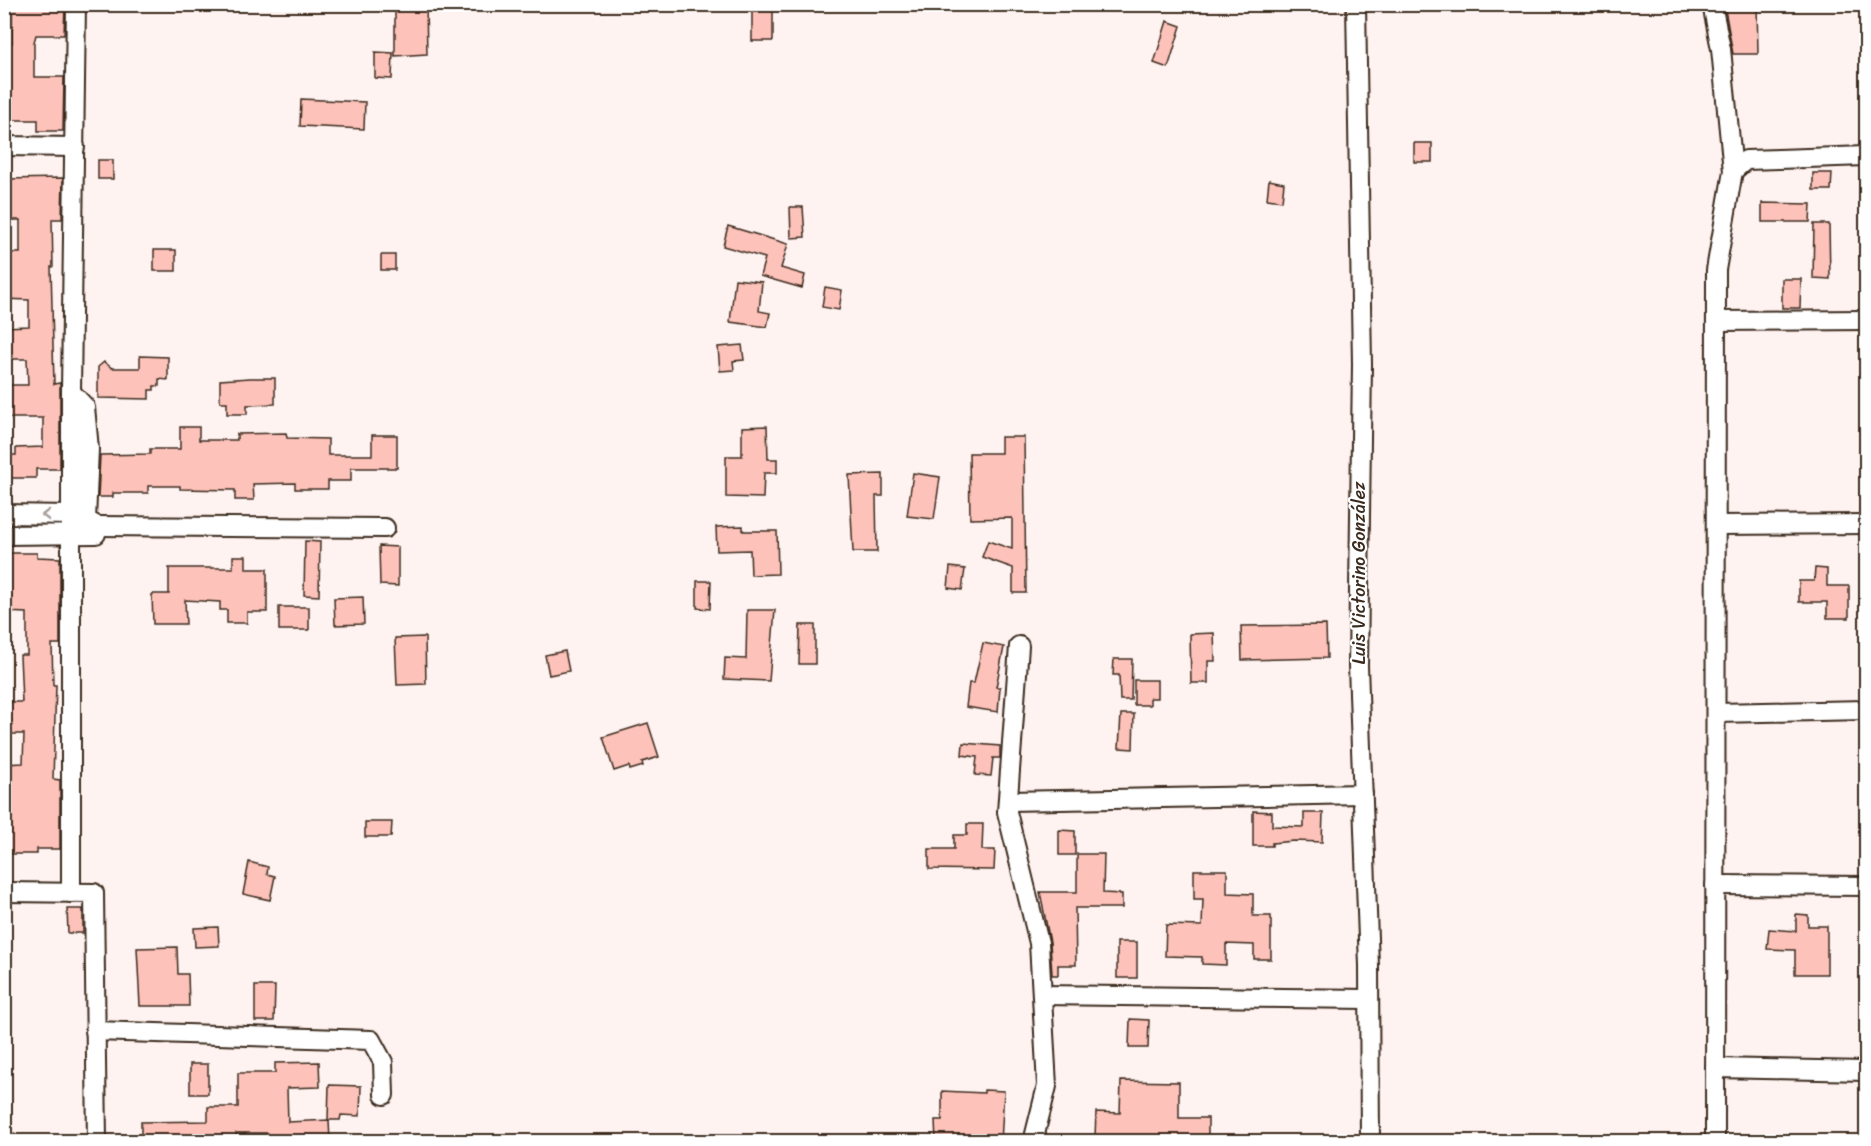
<svg xmlns="http://www.w3.org/2000/svg" width="1871" height="1146" font-family="Sriracha,sans-serif">
  <style>
    .building { fill: #fdc2b9; stroke: #3b2a1e; stroke-width: 1.5 }
    .lines { fill: none; stroke-linecap: round; stroke-linejoin: round }
    .street-casing { stroke: #3b2a1e; stroke-width: 22 }
    .street { stroke: #fff; stroke-width: 18 }
    .oneway { stroke: #a79f9a }
    .labels { text-anchor: middle; dominant-baseline: central; stroke-width: 4.5; stroke-linejoin: round; paint-order: stroke }
    .street-label { font-size: 18px; fill: #3b2a1e; stroke: #fff }
  </style>
  <rect width="100%" height="100%" fill="#fff3f1"/>
  <filter id="ink" filterUnits="userSpaceOnUse"><feTurbulence type="fractalNoise" baseFrequency=".0167" numOctaves="2"/><feDisplacementMap in="SourceGraphic" scale="12" xChannelSelector="R" yChannelSelector="G"/><feConvolveMatrix kernelMatrix="1 2 1 2 8 2 1 2 1" color-interpolation-filters="sRGB"/></filter>
  <g filter="url(#ink)">
    <!-- building -->
    <g class="building">
      <path d="M12,4H65L64,35H36L34,42V77H64L63,131H38V120H9V72H4V43H12Z"/>
      <path d="M395,4H426L427,54L395,56Z"/>
      <path d="M1724,4H1757L1758,54H1733Z"/>
      <rect x="752" y="10" width="21" height="31"/>
      <path d="M1167,21L1181,26L1168,68L1154,63Z"/>
      <path d="M375,52L393,53L392,79L375,78Z"/>
      <path d="M301,99L365,102L364,129L300,126Z"/>
      <rect x="1414" y="143" width="18" height="19"/>
      <rect x="98" y="160" width="15" height="19"/>
      <path d="M1813,173H1832L1831,190H1813Z"/>
      <path d="M63,178L62,219H52L53,267H51L54,384L60,383V469H36V478H4V455H16V448L43,447V418H4V385H28L27,359H4V327L29,326V300L4,299V253H20V220H7L4,179Z"/>
      <path d="M1269,180L1284,183L1282,201L1267,199Z"/>
      <path d="M1762,203L1811,204L1810,222H1762Z"/>
      <path d="M790,207H803L805,237L791,238Z"/>
      <path d="M1814,224H1829L1830,279L1813,278Z"/>
      <path d="M728,226L788,244L781,268L805,275L802,288L760,276L765,258L723,246Z"/>
      <rect x="154" y="250" width="22" height="21"/>
      <rect x="381" y="255" width="14" height="15"/>
      <path d="M735,279L762,282L759,311L770,313L767,327L730,322Z"/>
      <path d="M1782,279H1801L1800,308H1782Z"/>
      <path d="M825,287L842,290L839,310L822,307Z"/>
      <path d="M742,345L744,360L733,361L734,370L720,371L718,347Z"/>
      <path d="M140,356L168,357V380L159,379V386H154V390H149V399L98,398V367L104,362L112,368H140Z"/>
      <path d="M250,378H275V404L247,405V414H227V402H220V380Z"/>
      <path d="M767,426L768,459H777V473H764L763,498L726,497V456H742V427Z"/>
      <path d="M180,427H199V440H237V434L286,433L287,438L328,439V455H372V435H397V468H351V481H328V489H295V483L253,484L254,500H235V490L180,489V486H148V493H113V497H98L100,455L150,454V449H180Z"/>
      <path d="M1001,437H1024L1026,593H1013V568L982,557L988,541L1012,549V518L970,519L969,453H1001Z"/>
      <path d="M913,473L940,477L934,519L907,516Z"/>
      <path d="M883,474V496H876L877,552H853L849,475Z"/>
      <path d="M743,526V531H777L778,574L751,575L750,550L717,551L716,527Z"/>
      <path d="M305,541L320,542L319,596L304,595Z"/>
      <path d="M379,546L398,547V586L380,585Z"/>
      <path d="M4,553H37V557L60,558V644H52L53,685H56L53,779L60,780V849H37V854H4L7,794H4V764L23,763L24,734H4V702H22L20,655H27V613L4,612Z"/>
      <path d="M233,556H246V569H267V612H247V623H227V610H220V602L185,600L186,624H153L152,594H169V568H233Z"/>
      <path d="M950,567L965,569L962,590L948,588Z"/>
      <path d="M1815,568L1827,569V586H1849V618H1827V602H1799V581H1814Z"/>
      <path d="M697,581H711L710,609L697,608Z"/>
      <path d="M363,597L364,624L335,625L334,598Z"/>
      <rect x="279" y="607" width="30" height="23"/>
      <path d="M747,610H775L769,681L724,679L725,658L746,659Z"/>
      <path d="M800,625H815V664H799Z"/>
      <path d="M1326,625L1327,658L1242,660L1241,626Z"/>
      <path d="M1214,633L1215,661H1208V683H1191L1190,634Z"/>
      <path d="M425,637L426,684L397,685L395,638Z"/>
      <path d="M983,643L1004,647L996,687H1000L998,712L966,707L969,683H974Z"/>
      <path d="M565,651L569,671L549,675L545,655Z"/>
      <path d="M1114,659H1132L1131,700H1120L1119,675H1113Z"/>
      <path d="M1134,680H1157V698H1150V705H1134Z"/>
      <path d="M1121,714H1134L1133,749L1119,748Z"/>
      <path d="M648,723L659,757L642,762L643,766L630,770L629,766L614,771L603,737Z"/>
      <path d="M963,743L1000,746V758H993L991,776L975,775L977,757L962,755Z"/>
      <path d="M1253,811L1272,812V826L1304,827V813H1323L1322,842L1294,841L1272,843V846H1253Z"/>
      <path d="M365,822H392L391,837H365Z"/>
      <path d="M967,824H983L982,850H995L994,870L929,869V849H954V835H967Z"/>
      <path d="M1059,830L1075,831V855H1059Z"/>
      <path d="M1077,854H1104L1103,893L1122,894V908H1075L1076,965H1058V975H1052L1050,942L1040,892H1077Z"/>
      <path d="M249,862L268,867L267,874L275,876L270,900L243,894Z"/>
      <path d="M1194,870H1227V893L1253,894V916H1271V959H1254V945L1226,944V965L1202,964V957L1165,956L1166,925L1202,926L1203,899H1194Z"/>
      <path d="M67,909H83V933H68Z"/>
      <path d="M1796,914L1808,915V926H1827V974H1795V950L1767,949L1769,929L1796,931Z"/>
      <path d="M218,927L219,946L195,947L194,928Z"/>
      <rect x="1117" y="942" width="20" height="36"/>
      <path d="M177,947L178,974H188L189,1006H140L137,948Z"/>
      <path d="M255,986H275L274,1021H255Z"/>
      <path d="M1130,1019L1149,1020L1148,1048H1129Z"/>
      <path d="M319,1062L320,1087L287,1088L288,1122L329,1120L330,1142H269L268,1133H236V1142H141V1122L208,1121V1107H238V1073H275V1063Z"/>
      <rect x="190" y="1064" width="18" height="30"/>
      <path d="M1121,1081L1179,1082V1118H1208V1142H1121V1138L1095,1137L1096,1112L1120,1113Z"/>
      <path d="M329,1085L361,1086L360,1116L341,1115L340,1120H328Z"/>
      <path d="M984,1090L1004,1091L1001,1142H936L935,1120H942V1091L984,1093Z"/>
    </g>
    <g class="lines">
      <defs>
        <g id="street">
          <path d="M1356,4L1362,364L1358,666L1369,966L1370,1142"/>
          <path d="M1712,4L1721,49L1733,171L1716,270L1715,1142"/>
          <path d="M4,146L75,147"/>
          <path d="M1733,171L1746,160L1866,156"/>
          <path d="M1716,321L1866,320"/>
          <path d="M4,514L71,515L81,518"/>
          <path d="M1716,525L1866,524"/>
          <path d="M97,526L385,528"/>
          <path d="M4,535L96,534L97,526L86,520L89,449L85,407L71,392"/>
          <path d="M1019,646L1007,812L1039,943L1047,1086L1033,1142"/>
          <path d="M1716,713L1866,710"/>
          <path d="M1008,801L1363,794"/>
          <path d="M1715,885L1866,886"/>
          <path d="M4,892L94,893L97,1142"/>
          <path d="M71,893V392L76,4"/>
          <path d="M1042,995L1369,999"/>
          <path d="M95,1031L371,1040L383,1062L384,1095"/>
          <path d="M1715,1068L1866,1071"/>
        </g>
      </defs>
      <!-- street casing -->
      <use href="#street" class="street-casing"/>
      <!-- street -->
      <use href="#street" class="street"/>
    </g>
    <!-- one-way arrows -->
    <defs><path id="oneway-chevron" d="M-2-3.5L2.5 0L-2 3.5" fill="none" stroke-width="1.6" stroke-linecap="round" stroke-linejoin="round" transform="scale(1.5)"/></defs>
    <use class="oneway" href="#oneway-chevron" transform="translate(46 515) rotate(-180)"/>
  </g>
  <g class="labels">
    <!-- street labels -->
    <g class="street-label">
      <text transform="translate(1359 573) rotate(-90)">Luis Victorino González</text>
    </g>
  </g>
  <!-- margin -->
  <rect width="1871" height="1146" fill="none" stroke="#fff" stroke-width="24"/>
  <rect x="12" y="12" width="1847" height="1122" fill="none" stroke="#3b2a1e" stroke-width="2" filter="url(#ink)"/>
</svg>
